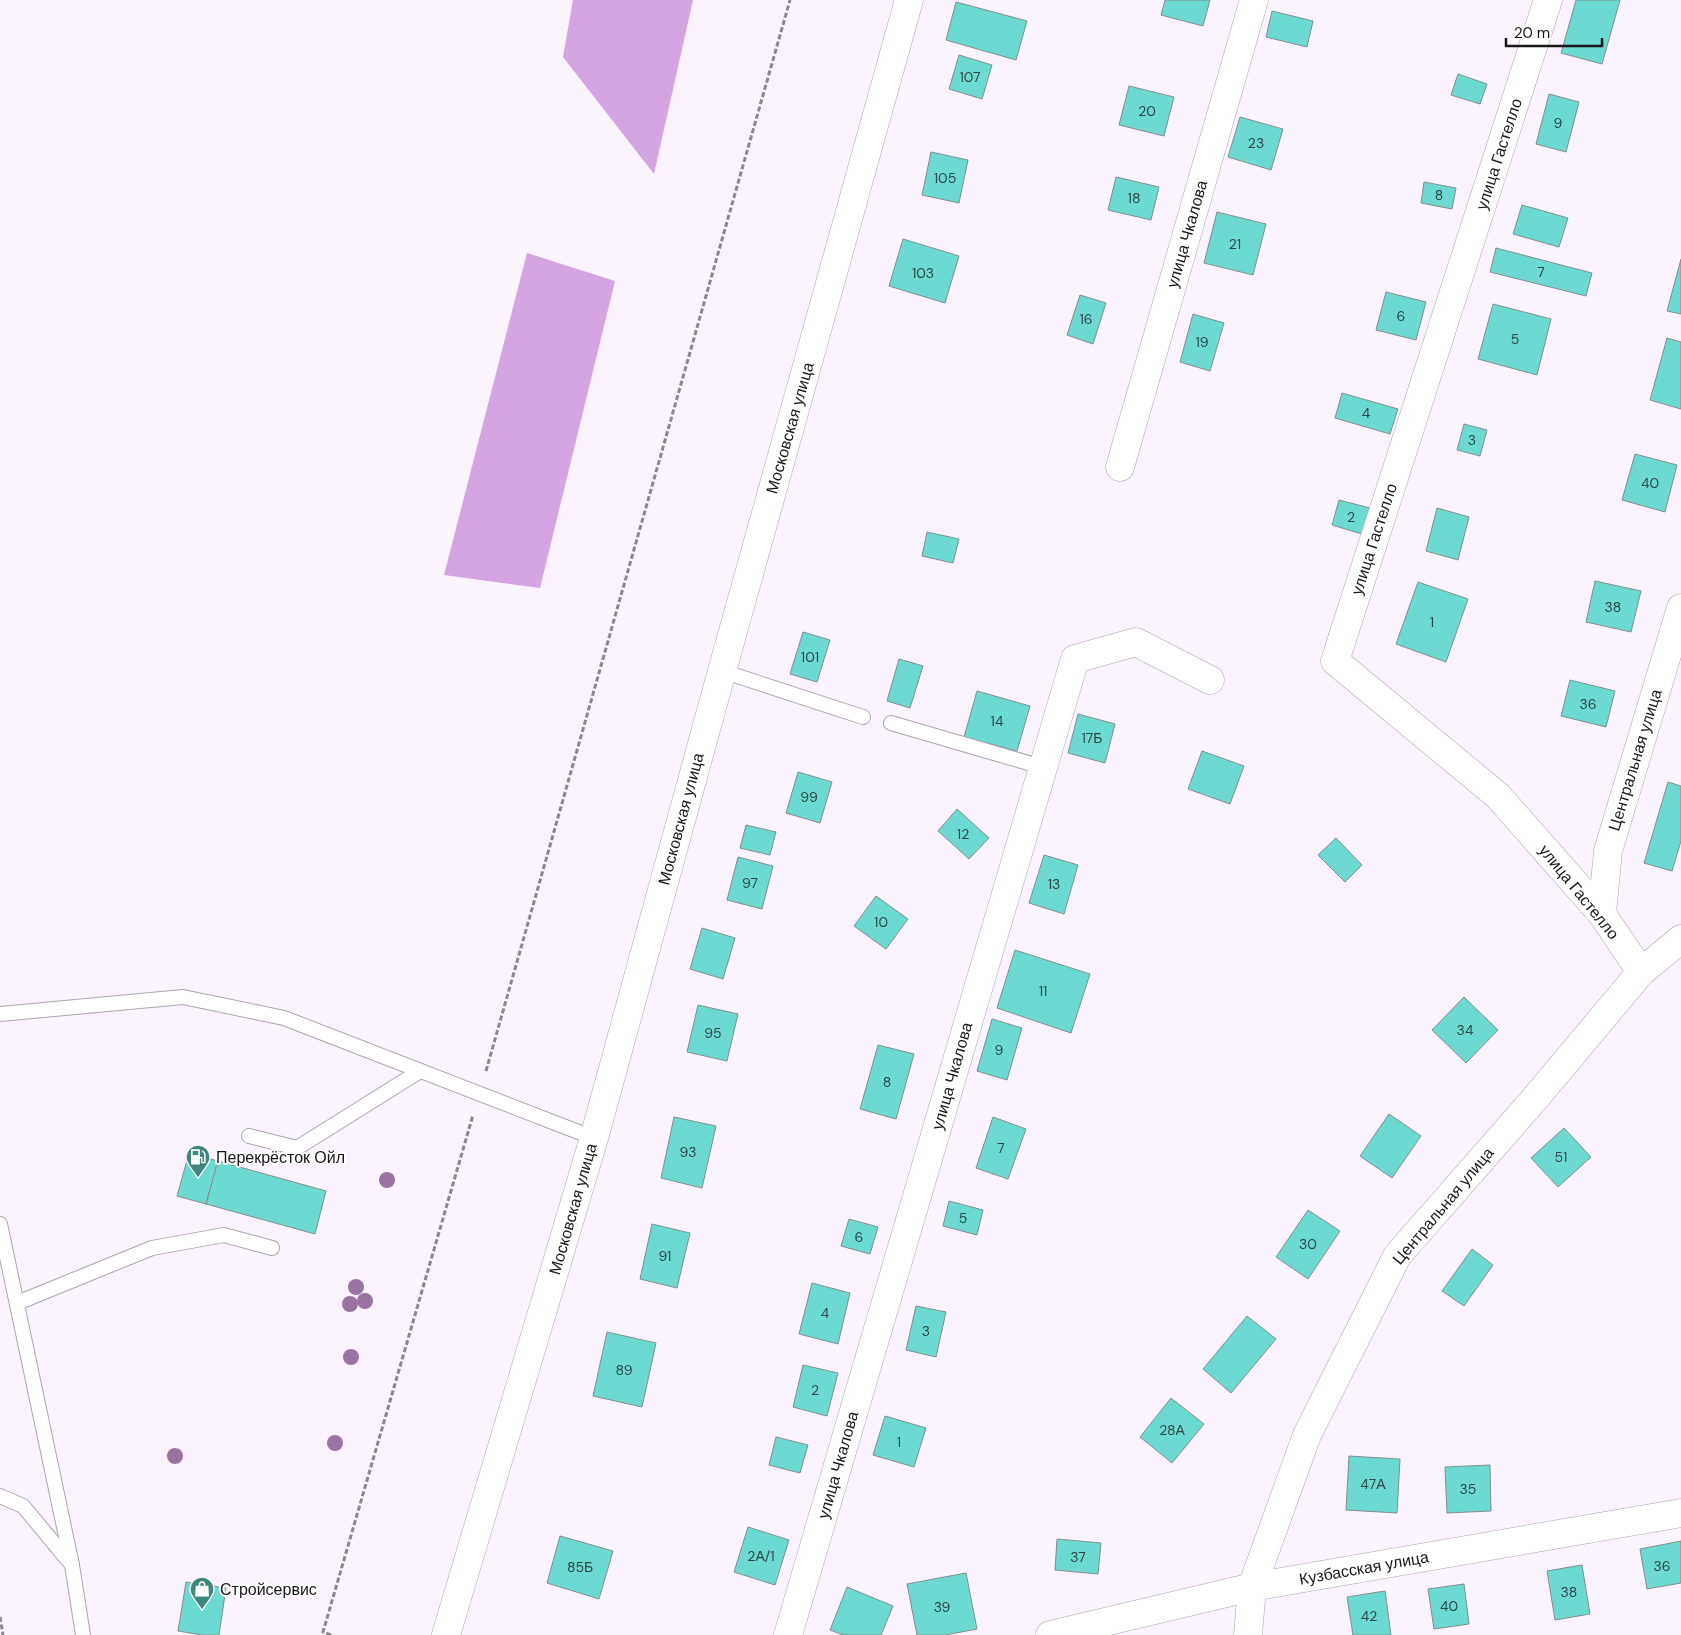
<svg xmlns="http://www.w3.org/2000/svg" width="1681" height="1635" font-family="'DM Sans',sans-serif">
  <style>
    .forest { fill: #d4a4e3 }
    .building { fill: #6cdad0; stroke: #828f8d }
    .lines { fill: none; stroke-linecap: round; stroke-linejoin: round }
    .service-casing { stroke: #aca5ae; stroke-width: 16 }
    .minor-casing { stroke: #aca5ae; stroke-width: 29 }
    .secondary-casing { stroke: #aca5ae; stroke-width: 29 }
    .path { stroke: #8c868d; stroke-width: 3; stroke-dasharray: 5 2.5; stroke-linecap: butt }
    .service { stroke: #fff; stroke-width: 14 }
    .minor { stroke: #fff; stroke-width: 28 }
    .secondary { stroke: #fff; stroke-width: 28 }
    .tree { fill: #9973a2 }
    .labels { text-anchor: middle; dominant-baseline: central; stroke-width: 4; stroke-linejoin: round; paint-order: stroke }
    .number-label { font-size: 14px; fill: #2e4747 }
    .street-label { font-size: 16px; fill: #191619; stroke: #fff }
    .poi-label { font-size: 16px; fill: #191619; stroke: #fff; text-anchor: start }
  </style>
  <rect width="100%" height="100%" fill="#fbf3fd"/>
  <!-- forest -->
  <g class="forest">
    <path d="M573,0H693L654,174L563,57Z"/>
    <path d="M527,253L615,281L540,588L444,575Z"/>
  </g>
  <!-- building -->
  <g class="building">
    <path d="M1165,0H1210L1203,26L1161,15Z"/>
    <path d="M1576,0H1620L1602,64L1561,53Z"/>
    <path d="M956,2L1027,21L1016,60L946,40Z"/>
    <path d="M1272,11L1313,21L1307,47L1266,37Z"/>
    <path d="M959,55L992,65L982,99L949,89Z"/>
    <path d="M1458,74L1487,84L1480,104L1451,95Z"/>
    <path d="M1129,86L1174,97L1164,136L1119,125Z"/>
    <path d="M1549,94L1579,102L1566,152L1536,144Z"/>
    <path d="M1240,117L1283,129L1271,170L1228,157Z"/>
    <path d="M931,152L968,160L959,203L922,195Z"/>
    <path d="M1116,177L1159,187L1151,220L1108,210Z"/>
    <path d="M1424,182L1456,188L1452,209L1421,203Z"/>
    <path d="M1522,205L1568,218L1559,247L1513,234Z"/>
    <path d="M1217,212L1266,224L1253,275L1204,263Z"/>
    <path d="M903,239L959,256L945,303L889,286Z"/>
    <path d="M1496,248L1592,273L1586,296L1490,272Z"/>
    <path d="M1681,259V314L1667,311Z"/>
    <path d="M1386,292L1426,302L1416,340L1376,330Z"/>
    <path d="M1080,295L1106,303L1093,344L1067,335Z"/>
    <path d="M1493,304L1551,319L1537,375L1478,359Z"/>
    <path d="M1193,314L1224,323L1210,371L1180,362Z"/>
    <path d="M1667,338L1681,342V409L1650,400Z"/>
    <path d="M1342,393L1398,409L1390,434L1335,418Z"/>
    <path d="M1464,424L1487,430L1480,456L1457,450Z"/>
    <path d="M1635,454L1677,465L1665,512L1622,500Z"/>
    <path d="M1339,500L1370,508L1362,534L1332,525Z"/>
    <path d="M1437,508L1469,517L1458,560L1426,551Z"/>
    <path d="M927,532L959,539L953,563L922,556Z"/>
    <path d="M1595,581L1641,591L1631,632L1586,622Z"/>
    <path d="M1418,582L1468,599L1446,662L1396,644Z"/>
    <path d="M803,632L830,640L817,682L790,674Z"/>
    <path d="M899,659L923,666L910,708L887,701Z"/>
    <path d="M1570,680L1615,691L1606,727L1561,716Z"/>
    <path d="M977,691L1030,706L1017,751L964,737Z"/>
    <path d="M1078,714L1115,724L1105,763L1068,753Z"/>
    <path d="M1202,751L1244,766L1230,804L1188,789Z"/>
    <path d="M798,772L832,782L820,823L786,813Z"/>
    <path d="M1668,782L1681,786V841L1672,871L1644,863Z"/>
    <path d="M957,809L989,838L969,859L938,831Z"/>
    <path d="M746,825L776,832L770,855L740,848Z"/>
    <path d="M1336,838L1362,865L1345,882L1318,855Z"/>
    <path d="M1044,855L1078,865L1064,914L1029,903Z"/>
    <path d="M738,857L773,866L762,909L727,900Z"/>
    <path d="M876,896L908,919L886,949L854,926Z"/>
    <path d="M702,928L735,938L723,979L690,969Z"/>
    <path d="M1015,950L1090,974L1071,1033L997,1008Z"/>
    <path d="M1464,997L1498,1030L1466,1063L1432,1030Z"/>
    <path d="M698,1005L738,1014L727,1061L687,1052Z"/>
    <path d="M992,1019L1022,1028L1007,1080L977,1071Z"/>
    <path d="M878,1045L914,1054L896,1119L860,1109Z"/>
    <path d="M1389,1114L1421,1136L1392,1178L1360,1156Z"/>
    <path d="M674,1117L716,1126L702,1188L661,1178Z"/>
    <path d="M993,1117L1026,1129L1008,1179L976,1168Z"/>
    <path d="M1564,1128L1591,1157L1558,1187L1531,1158Z"/>
    <path d="M189,1153L218,1161L206,1204L177,1196Z"/>
    <path d="M218,1161L326,1191L315,1234L206,1204Z"/>
    <path d="M949,1201L983,1210L977,1235L943,1226Z"/>
    <path d="M1308,1210L1340,1231L1308,1279L1276,1257Z"/>
    <path d="M849,1219L878,1227L870,1254L841,1246Z"/>
    <path d="M652,1224L690,1233L677,1288L640,1279Z"/>
    <path d="M1472,1249L1493,1265L1464,1306L1442,1291Z"/>
    <path d="M812,1283L850,1293L838,1344L799,1334Z"/>
    <path d="M916,1306L946,1312L936,1357L906,1350Z"/>
    <path d="M1247,1316L1276,1339L1231,1393L1203,1369Z"/>
    <path d="M607,1332L656,1343L642,1407L593,1396Z"/>
    <path d="M803,1365L838,1373L827,1416L793,1407Z"/>
    <path d="M1171,1398L1204,1424L1172,1463L1140,1437Z"/>
    <path d="M885,1416L926,1428L914,1467L873,1455Z"/>
    <path d="M776,1437L808,1445L800,1473L769,1465Z"/>
    <path d="M1349,1456L1400,1459L1397,1513L1346,1510Z"/>
    <path d="M1490,1465L1491,1511L1447,1513L1445,1467Z"/>
    <path d="M748,1527L789,1540L775,1585L734,1572Z"/>
    <path d="M560,1536L613,1551L599,1599L547,1583Z"/>
    <path d="M1057,1539L1101,1543L1098,1574L1055,1570Z"/>
    <path d="M1681,1541V1583L1647,1589L1640,1549Z"/>
    <path d="M1582,1565L1590,1614L1555,1620L1547,1571Z"/>
    <path d="M966,1573L977,1629L945,1635H917L907,1584Z"/>
    <path d="M186,1582L226,1588L219,1635H202L178,1631Z"/>
    <path d="M1464,1584L1469,1624L1434,1629L1428,1589Z"/>
    <path d="M847,1587L893,1606L881,1635H843L830,1630Z"/>
    <path d="M1385,1591L1391,1635H1353L1347,1597Z"/>
  </g>
  <g class="lines">
    <defs>
      <g id="service">
        <path d="M722,671L863,717"/>
        <path d="M891,723L1042,767"/>
        <path d="M0,1014L183,997L284,1018L594,1138"/>
        <path d="M249,1136L297,1148L420,1071"/>
        <path d="M0,1224L72,1565"/>
        <path d="M17,1303L152,1248L224,1235L272,1248"/>
        <path d="M0,1496L23,1506L72,1565L83,1635"/>
      </g>
      <g id="minor">
        <path d="M1548,0L1335,661L1498,796L1602,914L1641,972"/>
        <path d="M1120,467L1254,0"/>
        <path d="M1602,914L1608,851L1681,608"/>
        <path d="M788,1635L1075,659L1136,642L1210,680"/>
        <path d="M1050,1635L1252,1587L1681,1513"/>
        <path d="M1248,1635L1252,1587L1307,1435L1397,1256L1538,1095L1641,972L1681,939"/>
      </g>
      <path id="secondary" d="M446,1635L594,1138L722,671L909,0"/>
    </defs>
    <!-- service casing -->
    <use href="#service" class="service-casing"/>
    <!-- minor casing -->
    <use href="#minor" class="minor-casing"/>
    <!-- secondary casing -->
    <use href="#secondary" class="secondary-casing"/>
    <!-- path -->
    <g class="path">
      <path d="M486,1071L790,0"/>
      <path d="M0,1617L3,1635"/>
      <path d="M331,1635L323,1632L473,1115"/>
    </g>
    <!-- service -->
    <use href="#service" class="service"/>
    <!-- minor -->
    <use href="#minor" class="minor"/>
    <!-- secondary -->
    <use href="#secondary" class="secondary"/>
  </g>
  <!-- trees -->
  <g class="tree">
    <circle cx="387" cy="1180" r="8"/>
    <circle cx="356" cy="1287" r="8"/>
    <circle cx="365" cy="1301" r="8"/>
    <circle cx="350" cy="1304" r="8"/>
    <circle cx="351" cy="1357" r="8"/>
    <circle cx="335" cy="1443" r="8"/>
    <circle cx="175" cy="1456" r="8"/>
  </g>
  <!-- icons -->
  <defs>
    <symbol id="fuel-pin" viewBox="-11 -11 22 30"><path d="M0 17L-7.5 6A9.5 9.5 0 1 1 7.5 6Z" fill="#3f867f" stroke="#fff"/><path d="M-5.5-6h7V0h2V4h1.3V-2.5L3-4.5l.8-.8L6-3V5H2.5V1h-1V6h-7ZM-4.2-4.7v3.2H.2V-4.7Z" fill="#fff"/></symbol>
    <symbol id="shop-pin" viewBox="-11 -11 22 30"><path d="M0 17L-7.5 6A9.5 9.5 0 1 1 7.5 6Z" fill="#3f867f" stroke="#fff"/><path d="M-5-2.5h2.3a2.7 3.5 0 0 1 5.4 0H5L5.5 6h-11ZM-1.5-2.5h3a1.5 2.3 0 0 0-3 0Z" fill="#fff"/></symbol>
  </defs>
  <g fill-rule="evenodd">
    <use href="#fuel-pin" x="184" y="1143" width="28" height="38"/>
    <use href="#shop-pin" x="188" y="1575" width="28" height="38"/>
  </g>
  <g class="labels">
    <!-- number labels -->
    <g class="number-label">
      <text x="970" y="77">107</text>
      <text x="1147" y="111">20</text>
      <text x="1558" y="123">9</text>
      <text x="1256" y="143">23</text>
      <text x="945" y="178">105</text>
      <text x="1439" y="195">8</text>
      <text x="1134" y="198">18</text>
      <text x="1235" y="244">21</text>
      <text x="1541" y="272">7</text>
      <text x="923" y="273">103</text>
      <text x="1401" y="316">6</text>
      <text x="1086" y="319">16</text>
      <text x="1515" y="339">5</text>
      <text x="1202" y="342">19</text>
      <text x="1366" y="413">4</text>
      <text x="1472" y="440">3</text>
      <text x="1650" y="483">40</text>
      <text x="1351" y="517">2</text>
      <text x="1613" y="607">38</text>
      <text x="1432" y="622">1</text>
      <text x="810" y="657">101</text>
      <text x="1588" y="704">36</text>
      <text x="997" y="721">14</text>
      <text x="1092" y="738">17Б</text>
      <text x="809" y="797">99</text>
      <text x="963" y="834">12</text>
      <text x="750" y="883">97</text>
      <text x="1054" y="884">13</text>
      <text x="881" y="922">10</text>
      <text x="1043" y="991">11</text>
      <text x="1465" y="1030">34</text>
      <text x="713" y="1033">95</text>
      <text x="999" y="1050">9</text>
      <text x="887" y="1082">8</text>
      <text x="1001" y="1148">7</text>
      <text x="688" y="1152">93</text>
      <text x="1561" y="1157">51</text>
      <text x="963" y="1218">5</text>
      <text x="859" y="1237">6</text>
      <text x="1308" y="1244">30</text>
      <text x="665" y="1256">91</text>
      <text x="825" y="1313">4</text>
      <text x="926" y="1331">3</text>
      <text x="624" y="1370">89</text>
      <text x="815" y="1390">2</text>
      <text x="1172" y="1430">28А</text>
      <text x="899" y="1442">1</text>
      <text x="1373" y="1484">47А</text>
      <text x="1468" y="1489">35</text>
      <text x="761" y="1556">2А/1</text>
      <text x="1078" y="1557">37</text>
      <text x="1662" y="1566">36</text>
      <text x="580" y="1567">85Б</text>
      <text x="1569" y="1592">38</text>
      <text x="1449" y="1606">40</text>
      <text x="942" y="1607">39</text>
      <text x="1369" y="1616">42</text>
    </g>
    <!-- street labels -->
    <g class="street-label">
      <text transform="translate(1499 154) rotate(-72)">улица Гастелло</text>
      <text transform="translate(1187 234) rotate(-74)">улица Чкалова</text>
      <text transform="translate(790 428) rotate(-74)">Московская улица</text>
      <text transform="translate(1374 539) rotate(-72)">улица Гастелло</text>
      <text transform="translate(1635 760) rotate(-73)">Центральная улица</text>
      <text transform="translate(681 819) rotate(-75)">Московская улица</text>
      <text transform="translate(1579 892) rotate(51)">улица Гастелло</text>
      <text transform="translate(952 1076) rotate(-74)">улица Чкалова</text>
      <text transform="translate(1443 1206) rotate(-50)">Центральная улица</text>
      <text transform="translate(573 1209) rotate(-74)">Московская улица</text>
      <text transform="translate(838 1465) rotate(-74)">улица Чкалова</text>
      <text transform="translate(1364 1568) rotate(-10)">Кузбасская улица</text>
    </g>
    <!-- poi labels -->
    <g class="poi-label">
      <text x="216" y="1157">Перекрёсток Ойл</text>
      <text x="220" y="1589">Стройсервис</text>
    </g>
  </g>
  <!-- scale -->
  <path d="M1506 38v8h96v-8" fill="none" stroke="#191619" stroke-width="2.5"/>
  <text x="1514" y="38" font-size="15" fill="#191619" stroke="#ffffff" stroke-width="4" paint-order="stroke">20 m</text>
</svg>
